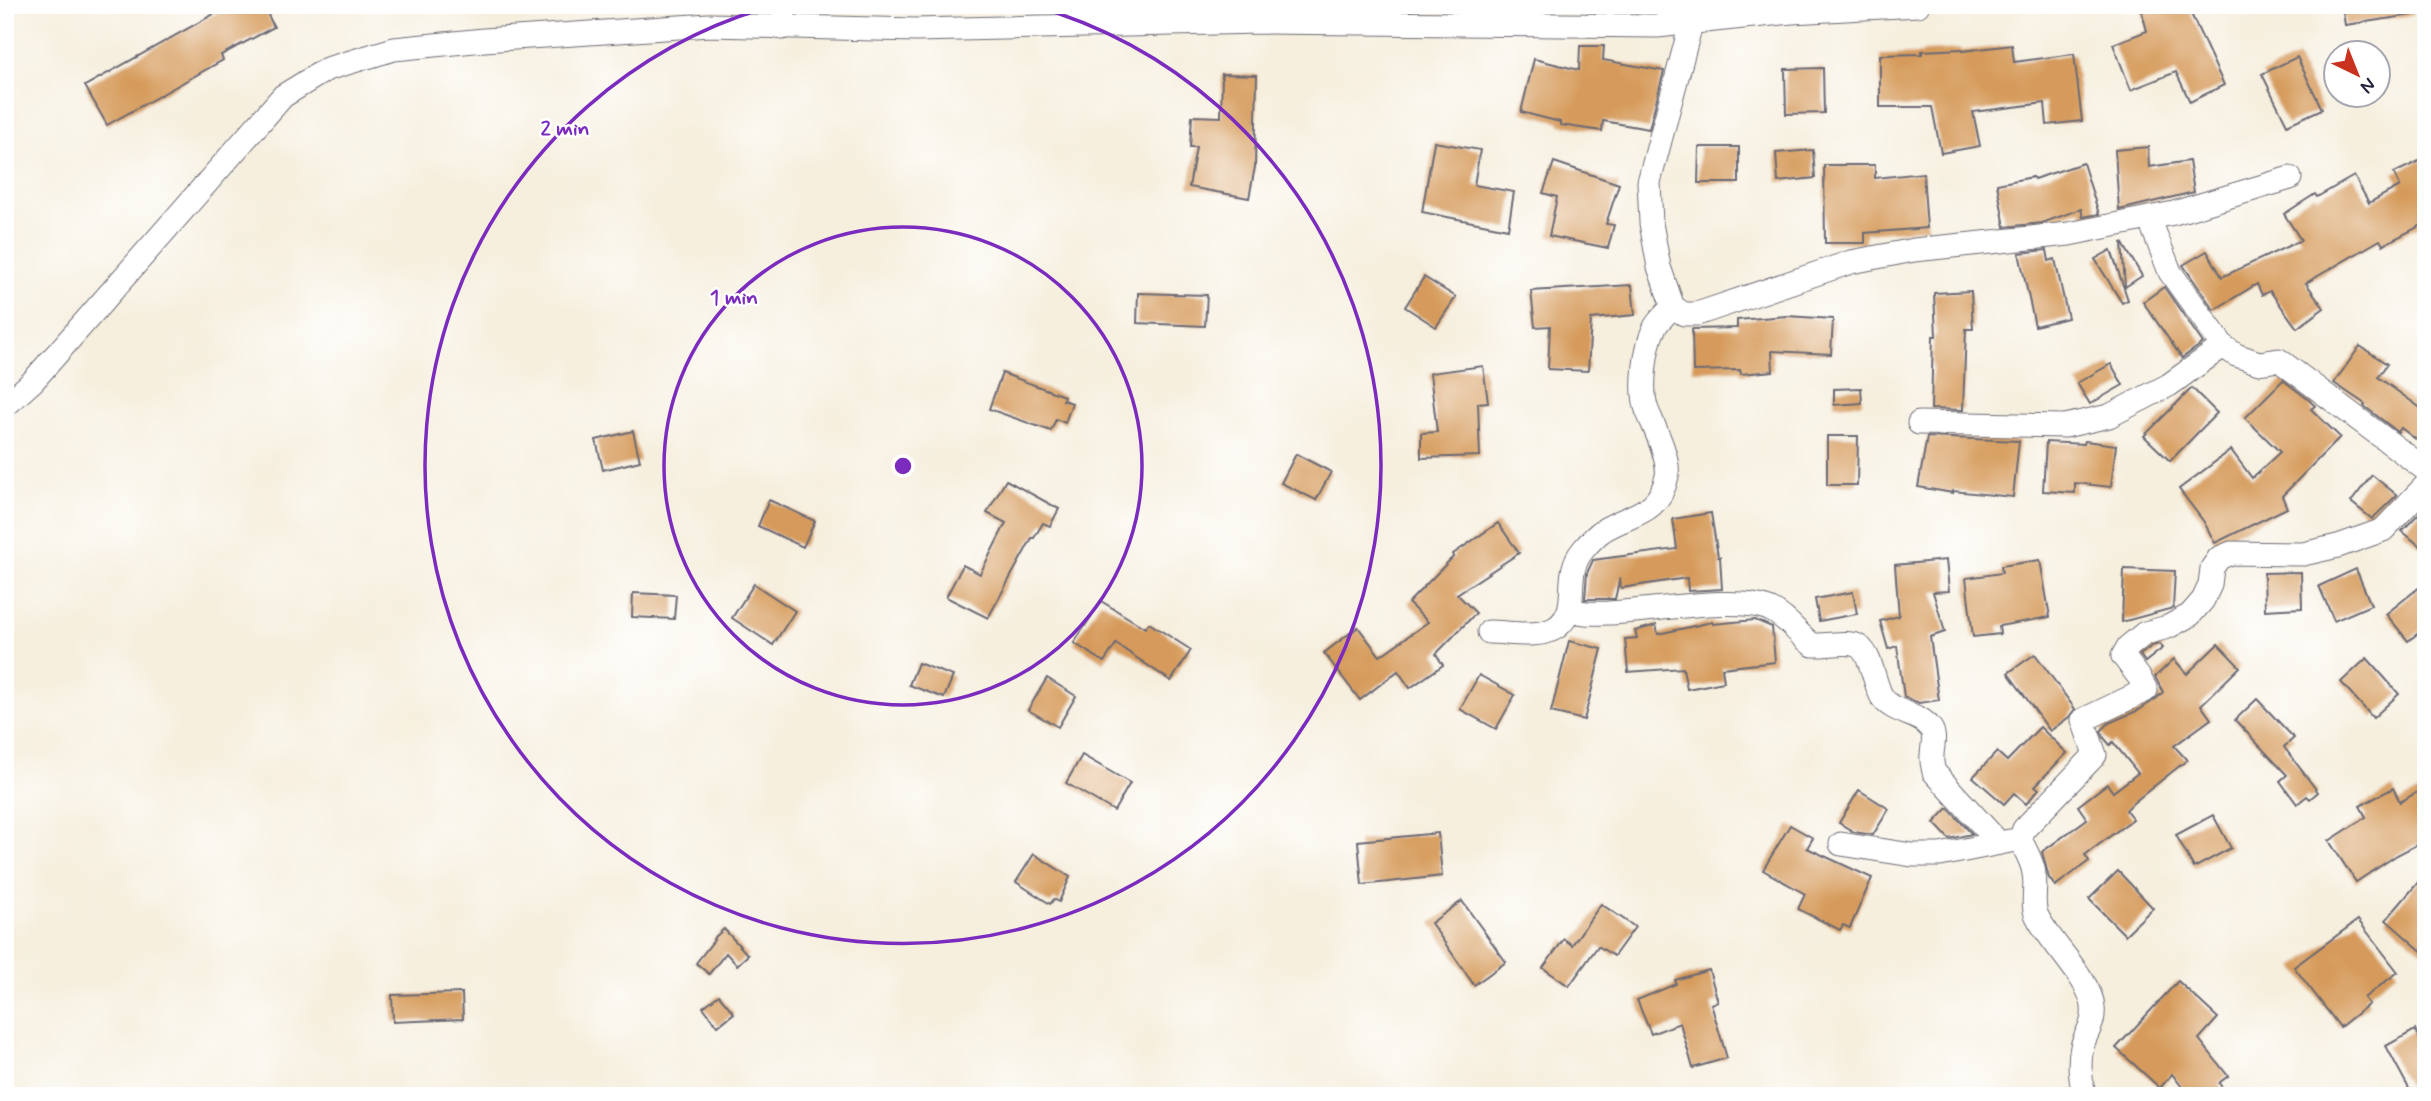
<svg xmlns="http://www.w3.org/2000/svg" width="2431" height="1101" font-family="Mynerve,sans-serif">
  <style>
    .building { fill: #d69b5b }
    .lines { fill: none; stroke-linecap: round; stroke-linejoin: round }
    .minor-casing { stroke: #6c6a74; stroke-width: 25 }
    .minor { stroke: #fff; stroke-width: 23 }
    .ring { fill: none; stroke: #7b2cbf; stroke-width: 3.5 }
    .centre { fill: #7b2cbf; stroke: #fff; stroke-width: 3.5 }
    .ring-label { font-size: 21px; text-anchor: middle; font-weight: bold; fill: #7b2cbf; stroke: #fff; stroke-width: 5; stroke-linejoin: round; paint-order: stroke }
  </style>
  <rect width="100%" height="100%" fill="#fff"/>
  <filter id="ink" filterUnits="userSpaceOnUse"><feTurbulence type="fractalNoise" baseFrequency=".0143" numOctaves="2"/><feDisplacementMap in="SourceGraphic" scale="14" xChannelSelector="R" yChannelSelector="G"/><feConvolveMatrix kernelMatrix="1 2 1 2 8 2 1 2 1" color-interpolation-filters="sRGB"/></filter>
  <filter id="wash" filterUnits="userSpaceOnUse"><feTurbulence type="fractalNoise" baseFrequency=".00686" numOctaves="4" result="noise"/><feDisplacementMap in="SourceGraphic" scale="28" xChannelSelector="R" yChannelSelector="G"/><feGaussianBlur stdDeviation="1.57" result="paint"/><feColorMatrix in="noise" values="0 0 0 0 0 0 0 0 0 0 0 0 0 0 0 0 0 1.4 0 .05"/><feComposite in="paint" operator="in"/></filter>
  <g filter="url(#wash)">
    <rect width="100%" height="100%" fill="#f6efde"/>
    <g id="blocks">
      <!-- building -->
      <g class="building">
        <path d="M216,5H263L274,27L221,55L223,60L107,125L85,86L219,11Z"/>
        <path d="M2140,5H2187L2224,85L2190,102L2176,72L2131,90L2113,44L2147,31Z"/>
        <path d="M2342,5H2413V15L2345,25Z"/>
        <path d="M2012,45L2014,62L2074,54L2082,121L2047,125L2045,103L1973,112L1980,146L1941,153L1932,107H1880V55L1922,54V51L1962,49V51Z"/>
        <path d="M1580,46H1604L1603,60L1664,71L1649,129L1603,121L1602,131L1560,125V122L1521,112L1534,59L1579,70Z"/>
        <path d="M2297,57L2322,109L2287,125L2262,74Z"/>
        <path d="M1823,68L1824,113L1786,114L1785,69Z"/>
        <path d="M1222,74L1257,75L1255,167L1249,198L1189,187L1196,147H1190L1192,116L1221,117Z"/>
        <path d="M1434,142L1480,150L1474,185L1514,192L1508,229L1422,212Z"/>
        <path d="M1699,147H1739V183H1698Z"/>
        <path d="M2148,147L2149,167L2189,161L2194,192L2119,210L2115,150Z"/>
        <path d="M1813,150L1815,178L1778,182L1776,153Z"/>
        <path d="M2421,160L2426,169V223L2383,245L2380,240L2306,283L2324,308L2297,328L2270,291L2262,295L2257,284L2214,310L2183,265L2207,251L2222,277L2301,240L2284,214L2315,194L2317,197L2354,176L2369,203L2400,186L2394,173Z"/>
        <path d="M1554,162L1619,184L1606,224L1614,225L1608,248L1549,236L1557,197L1543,193Z"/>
        <path d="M2083,163L2099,214L2083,217L2081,209L2042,223L2005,227L1997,184L2033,177L2034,179Z"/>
        <path d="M1824,165H1875V178L1923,173L1927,228L1865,233V243H1825Z"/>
        <path d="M2122,242L2142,276L2125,287Z"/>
        <path d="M2047,250L2049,261L2055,259L2068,318L2035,326L2019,253Z"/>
        <path d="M2111,250L2128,300L2122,303L2095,259Z"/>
        <path d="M1424,277L1456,297L1436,327L1405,307Z"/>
        <path d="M1632,285L1635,315L1591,319L1588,371L1548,369L1550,326L1535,327L1531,291Z"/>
        <path d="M2164,287L2203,343L2182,358L2143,302Z"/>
        <path d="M1971,291L1973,329H1966L1963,410L1931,409L1933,336H1936L1934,293Z"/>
        <path d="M1138,293L1207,295L1205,326L1137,323Z"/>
        <path d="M1787,316L1833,319L1831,354L1772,351L1773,371L1741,374L1740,370L1693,371L1692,329L1737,328V320Z"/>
        <path d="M2360,346L2387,364L2378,377L2426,412V447L2401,428L2398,432L2364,406L2365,404L2334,383Z"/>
        <path d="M2111,364L2123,385L2090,404L2077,383Z"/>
        <path d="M1483,366L1488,402L1478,403L1480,456L1421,458V433L1437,432L1430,373Z"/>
        <path d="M1002,373L1064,396L1063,400L1072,403L1065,423L1056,419L1051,431L989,409Z"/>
        <path d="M2283,380L2309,400L2315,406L2311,409L2340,437L2282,496L2287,508L2215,543L2204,522L2179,489L2231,450L2252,478L2280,452L2245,418Z"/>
        <path d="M1861,388L1862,403L1834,405V389Z"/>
        <path d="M2192,388L2217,413L2170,461L2144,436Z"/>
        <path d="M633,431L640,461L603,470L596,440Z"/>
        <path d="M1827,436H1858L1857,485H1827Z"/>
        <path d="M1927,437L2019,441L2013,497L1953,491V493L1918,487Z"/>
        <path d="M2085,441L2116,445L2111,487L2075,483V493L2043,491L2046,442L2084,444Z"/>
        <path d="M1296,454L1331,472L1316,500L1281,483Z"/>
        <path d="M2372,475L2397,495L2372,519L2351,502Z"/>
        <path d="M1006,480L1059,509L1050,526L1043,523L1034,538H1032L988,618L946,597L963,565L980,574L1006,523L987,513Z"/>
        <path d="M769,500L815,521L803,547L758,526Z"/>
        <path d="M2426,506V551L2402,531Z"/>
        <path d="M1711,513L1718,557H1720L1722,589L1688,591L1687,578L1621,588L1620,577L1615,599H1585L1587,573L1593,560L1677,549L1673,519Z"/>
        <path d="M1498,523L1519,553L1457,594L1476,613L1436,654L1443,665L1410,688L1398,671L1360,700L1324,653L1358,627L1380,656L1428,622L1408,603L1454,556L1453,554Z"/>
        <path d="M1946,560L1949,591L1933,592L1945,632L1930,637L1939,700L1919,703L1904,697L1897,646L1888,649L1880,621L1899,616L1895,565Z"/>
        <path d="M2040,560L2050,617L1999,626L2000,634L1973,637L1966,578L2002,573L2001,566Z"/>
        <path d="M2124,569L2175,571L2173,608L2122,622Z"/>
        <path d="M2356,569L2371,605L2334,621L2319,586Z"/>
        <path d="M2301,572L2302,608L2265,610L2264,573Z"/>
        <path d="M2426,582V627L2408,641L2386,614Z"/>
        <path d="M754,584L795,611L773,645L732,618Z"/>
        <path d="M1853,592L1857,614L1819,621L1815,599Z"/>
        <path d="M633,593L676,595L674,619L632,617Z"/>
        <path d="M1101,601L1145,628L1149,623L1191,650L1171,681L1116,644L1104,662L1074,643Z"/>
        <path d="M1755,620L1772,627L1775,662L1722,668L1724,682L1687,689L1683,668L1628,672L1625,639L1637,638L1635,631L1656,625L1658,634L1712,622L1713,624Z"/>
        <path d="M1569,641L1602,649L1584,720L1551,712Z"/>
        <path d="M2159,644L2163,648L2145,662L2140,655L2152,646Z"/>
        <path d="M2218,644L2240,667L2201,705L2211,719L2174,746L2187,760L2133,803L2126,810L2133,819L2085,855L2089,861L2055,886L2049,878L2042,852L2087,819L2078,806L2107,784L2113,792L2138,773L2113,742L2110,745L2104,738L2101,731L2109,723L2139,710L2157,698L2163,692L2155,677L2174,659L2187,674Z"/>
        <path d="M2035,654L2075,709L2069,717L2050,731L2008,673Z"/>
        <path d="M2367,658L2399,694L2373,718L2341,682Z"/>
        <path d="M918,663L953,676L944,698L909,685Z"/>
        <path d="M1479,675L1515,695L1496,729L1460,709Z"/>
        <path d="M1047,678L1076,696L1058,727L1028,710Z"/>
        <path d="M2257,699L2294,738L2284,747L2318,792L2310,799L2307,796L2297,804L2280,781L2287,775L2235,720Z"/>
        <path d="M2040,727L2067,753L2035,786L2039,789L2026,804L2014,793L2004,804L1973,777L1997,752L2007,761Z"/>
        <path d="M1082,755L1130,783L1114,811L1066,783Z"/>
        <path d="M2426,787V840L2397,855L2356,882L2329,841L2366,817L2360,806L2393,788L2400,802Z"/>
        <path d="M1859,790L1889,809L1873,835L1854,832L1839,823Z"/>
        <path d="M1948,808L1972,834L1949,839L1934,823Z"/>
        <path d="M2213,815L2231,848L2194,868L2176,835Z"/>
        <path d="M1790,825L1813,838L1807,848L1872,878L1850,928L1843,925L1840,930L1798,909L1805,894L1763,870Z"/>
        <path d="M1438,833L1442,876L1362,885L1358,841Z"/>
        <path d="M1034,854L1070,877L1059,902L1054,899L1050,904L1016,882Z"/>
        <path d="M2118,871L2153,908L2125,935L2089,899Z"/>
        <path d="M2426,873V955L2386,920Z"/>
        <path d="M1462,901L1506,962L1474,985L1431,923Z"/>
        <path d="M1601,904L1635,927L1614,956L1598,946L1569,986L1543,968L1564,939L1572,945Z"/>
        <path d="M2358,920L2398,972L2364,998L2369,1004L2340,1027L2294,967Z"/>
        <path d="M724,929L748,955L737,965L726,953L709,974L696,963L714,940L713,939Z"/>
        <path d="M1709,970L1718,1002L1711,1004L1727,1058L1693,1068L1680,1023L1651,1034L1637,1000L1676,984L1675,980Z"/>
        <path d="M2178,981L2218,1018L2199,1039L2228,1076L2219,1083L2228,1096H2189L2172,1074L2160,1088L2116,1048Z"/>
        <path d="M462,993L463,1019L393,1022L392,995Z"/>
        <path d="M719,995L734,1013L718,1026L703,1007Z"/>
        <path d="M2415,1030L2426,1050V1096H2413L2386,1046Z"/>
      </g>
    </g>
  </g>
  <g filter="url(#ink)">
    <use href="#blocks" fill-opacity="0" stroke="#6c6a74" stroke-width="2"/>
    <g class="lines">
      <defs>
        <g id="minor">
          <path d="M1691,24L1649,182L1651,223L1659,267L1673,307L1684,314H1697L1851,262L1914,250L2069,234L2174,213L2290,178"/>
          <path d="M782,28L785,5"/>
          <path d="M2149,218L2170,272L2223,346L2236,355L2259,363L2279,360L2426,470"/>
          <path d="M5,406L33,381L283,96L327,69L394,49L484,40L709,25L916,30L1259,22L1657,26L1792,12L1918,5"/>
          <path d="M1919,423L2065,426L2109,416L2169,385L2223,346"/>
          <path d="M1571,609C1583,615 1595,613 1608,613C1648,612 1739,594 1771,610C1788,618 1798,635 1813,645C1825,646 1847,641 1856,645C1871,650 1874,684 1882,697C1894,715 1920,712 1931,729C1936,737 1932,747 1932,756C1931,761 1933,767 1934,772L1999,843"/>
          <path d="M1489,632C1509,632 1540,639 1557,627C1583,607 1561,576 1583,550C1588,544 1595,536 1602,531C1630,513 1659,516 1667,476C1670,458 1654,427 1647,410C1640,390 1645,346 1655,327C1659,320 1667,313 1673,307"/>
          <path d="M1841,844L1912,855H1940L2010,841"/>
          <path d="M2084,1096C2081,1080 2078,1064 2082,1047C2085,1033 2095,1025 2093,1007C2091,980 2050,943 2037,916C2031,904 2037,887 2034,874C2033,862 2025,850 2020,839L2024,829L2095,755L2083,720L2146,690L2139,677L2123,656L2128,647L2145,633L2168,627L2190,615L2203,600L2210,585L2212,568L2219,558L2231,553L2303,554L2338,546L2383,530L2426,485"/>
        </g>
      </defs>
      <!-- minor casing -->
      <use href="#minor" class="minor-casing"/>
      <!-- minor -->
      <use href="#minor" class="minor"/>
    </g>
  </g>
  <!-- distance rings -->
  <g class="ring">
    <circle cx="903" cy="466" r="239"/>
    <path d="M1031 5A478 478 0 1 1 775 5"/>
  </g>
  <circle cx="903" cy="466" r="10" class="centre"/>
  <g class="ring-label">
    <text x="565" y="135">2 min</text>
    <text x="734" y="304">1 min</text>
  </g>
  <!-- margin -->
  <rect width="2431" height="1101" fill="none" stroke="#fff" stroke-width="28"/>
  <!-- north arrow -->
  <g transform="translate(2357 74) rotate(137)"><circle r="33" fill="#ffffff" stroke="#a7a7b1" stroke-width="2"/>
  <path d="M0-5L12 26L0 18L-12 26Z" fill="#c8321e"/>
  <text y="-10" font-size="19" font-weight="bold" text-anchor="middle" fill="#22223b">N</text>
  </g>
</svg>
